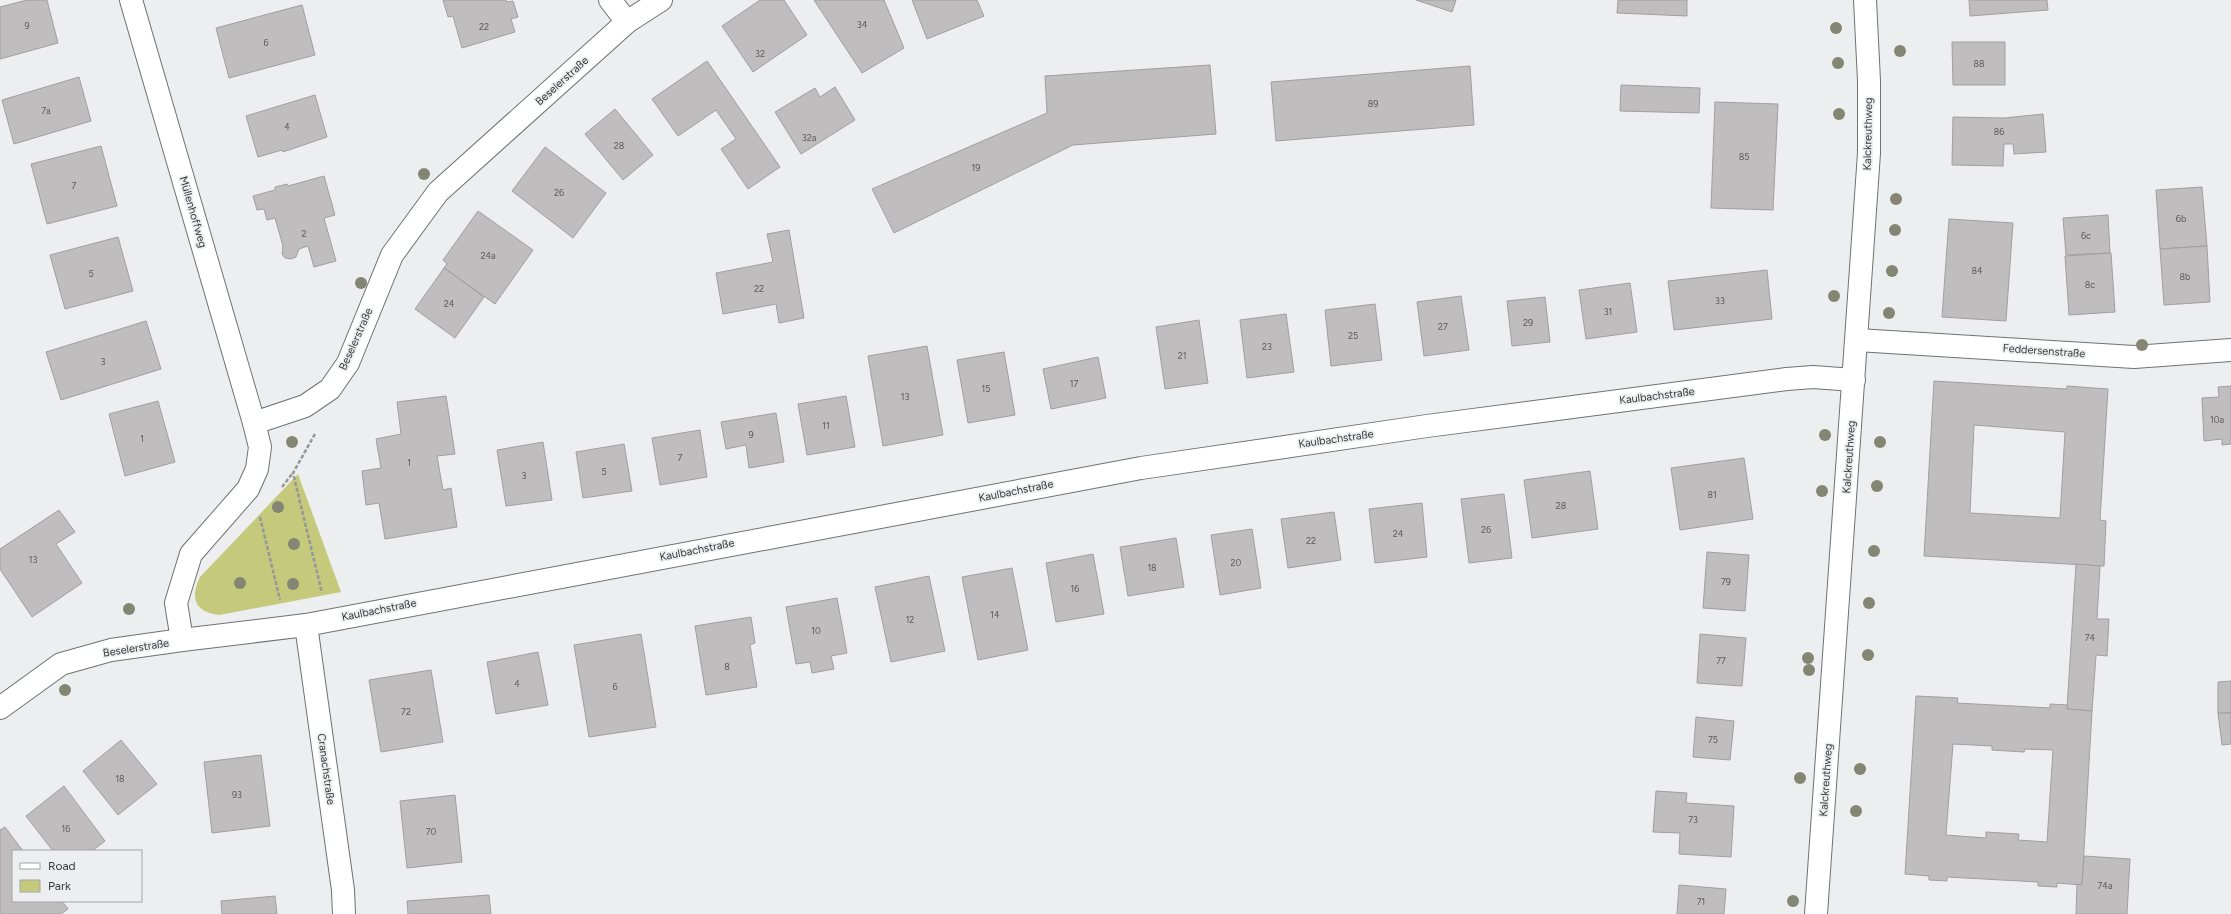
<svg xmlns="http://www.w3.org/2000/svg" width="2231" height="914" font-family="Figtree,sans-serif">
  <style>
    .green { fill: #c5c97c }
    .building { fill: #bfbdbd; stroke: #a19f9e; fill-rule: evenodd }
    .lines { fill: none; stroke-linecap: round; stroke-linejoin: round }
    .minor-casing { stroke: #707172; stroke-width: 24 }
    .path { stroke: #969798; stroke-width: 2.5; stroke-dasharray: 4 2; stroke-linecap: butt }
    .minor { stroke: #fff; stroke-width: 22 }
    .tree { fill: #848572 }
    .labels { text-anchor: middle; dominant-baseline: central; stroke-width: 3.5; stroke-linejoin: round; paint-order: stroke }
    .number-label { font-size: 9px; fill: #5a5a5a }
    .street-label { font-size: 11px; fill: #383939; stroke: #eceeef }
  </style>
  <rect width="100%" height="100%" fill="#eceeef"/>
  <!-- green -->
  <path class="green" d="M298,474L341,592L219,615C194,612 190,597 200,577Z"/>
  <!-- building -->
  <g class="building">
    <path d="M27,0H47L58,43L0,59V7Z"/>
    <path d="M443,0H506L507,2L513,1L518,17L511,19L515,32L462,48L453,16L448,17Z"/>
    <path d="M760,0H784L807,35L753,72L722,26Z"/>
    <path d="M814,0H884L904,48L862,73Z"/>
    <path d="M912,0H977L984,16L927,39Z"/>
    <path d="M1416,0H1456L1452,12Z"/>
    <path d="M1618,0H1687V16L1617,13Z"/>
    <path d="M1969,0H2047L2048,10L1970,16Z"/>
    <path d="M302,5L315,55L229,78L216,28Z"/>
    <path d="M1952,42H2005V85H1953Z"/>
    <path d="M707,61L780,167L748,189L721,149L736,139L716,110L678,136L652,99Z"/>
    <path d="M1210,65L1216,134L1073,145L894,233L872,189L1047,113L1045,76Z"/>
    <path d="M1470,66L1474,125L1276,141L1271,82Z"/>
    <path d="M79,77L91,121L14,144L2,100Z"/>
    <path d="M1621,85L1700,88L1699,113L1620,111Z"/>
    <path d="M835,87L855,120L801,154L775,112L815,88L820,97Z"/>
    <path d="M315,95L327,137L283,152L282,150L258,157L246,116Z"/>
    <path d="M1715,102L1778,104L1773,210L1711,208Z"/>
    <path d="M615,109L653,155L623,180L585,134Z"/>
    <path d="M2043,114L2046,152L2014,154L2013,144H2004L2003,166L1952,165L1953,117L2004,118Z"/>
    <path d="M101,146L117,206L47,224L31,164Z"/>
    <path d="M545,147L606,193L573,238L512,191Z"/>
    <path d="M324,176L335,215L324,218L336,261L314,267L308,246L299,249L296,257L291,259L285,258L282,254L283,246L275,218L267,220L264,209L257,210L253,196L275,190V187L287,184L288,186Z"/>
    <path d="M2202,187L2207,246L2160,249L2156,190Z"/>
    <path d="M478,211L533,250L495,304L444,268L447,264L443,260Z"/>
    <path d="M2108,215L2110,253L2066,255L2063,218Z"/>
    <path d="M1949,219L2013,223L2006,321L1942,317Z"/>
    <path d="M789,230L804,318L779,323L776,304L723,314L716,273L773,262L767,234Z"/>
    <path d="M118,237L133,291L65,309L50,255Z"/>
    <path d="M2207,246L2210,302L2164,305L2160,249Z"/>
    <path d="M2111,253L2115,312L2069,315L2065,256Z"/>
    <path d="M444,268L484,297L455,338L415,309Z"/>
    <path d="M1767,270L1772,319L1674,330L1668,281Z"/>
    <path d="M1630,283L1637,332L1586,339L1579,290Z"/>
    <path d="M1461,296L1469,350L1424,356L1417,302Z"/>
    <path d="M1545,297L1550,342L1512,346L1507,301Z"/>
    <path d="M1375,304L1382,360L1331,366L1325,310Z"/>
    <path d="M1286,314L1294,372L1247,378L1240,320Z"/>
    <path d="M1199,320L1208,383L1165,389L1156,327Z"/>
    <path d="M146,321L161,369L61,400L46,352Z"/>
    <path d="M927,346L943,435L883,446L868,356Z"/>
    <path d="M1004,352L1015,415L968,423L957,360Z"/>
    <path d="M1098,357L1106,398L1051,409L1043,369Z"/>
    <path d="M1934,381L2067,389V386L2108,389L2100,520L2106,521L2104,566L1924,556ZM1974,425L2065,432L2060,518L1970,513Z"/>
    <path d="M2231,386V444L2222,445V439L2204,441L2202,398L2219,397L2218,387Z"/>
    <path d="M446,396L455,454L437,456L443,490L451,488L457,527L385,539L379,503L366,505L362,471L381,468L376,439L401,434L397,402Z"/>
    <path d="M846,396L855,447L807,455L798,404Z"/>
    <path d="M158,401L175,462L125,476L109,414Z"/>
    <path d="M776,413L784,462L749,468L746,445L726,449L721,422Z"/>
    <path d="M700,430L707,477L660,485L652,438Z"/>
    <path d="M543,442L552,500L506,506L497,450Z"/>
    <path d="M624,444L632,491L583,498L576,452Z"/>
    <path d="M1744,458L1753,519L1680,530L1671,468Z"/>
    <path d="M1590,471L1598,529L1532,538L1524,480Z"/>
    <path d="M1504,494L1512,558L1469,563L1461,499Z"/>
    <path d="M1422,503L1427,557L1375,563L1369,509Z"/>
    <path d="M59,510L75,532L56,544L82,583L32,617L0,569V549Z"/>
    <path d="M1334,512L1341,560L1288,568L1281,519Z"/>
    <path d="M1252,529L1261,588L1220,595L1211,535Z"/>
    <path d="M1176,538L1184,587L1128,596L1120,547Z"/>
    <path d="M1707,552L1749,555L1745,611L1703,608Z"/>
    <path d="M1093,554L1104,614L1056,622L1046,563Z"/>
    <path d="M2076,564L2100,566L2097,619H2109L2107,656L2096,655L2092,711L2067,709Z"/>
    <path d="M1012,568L1028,650L978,660L962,577Z"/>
    <path d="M929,576L945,651L891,662L875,587Z"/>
    <path d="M837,598L847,653L831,656L834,669L812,673L810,662L796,664L786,607Z"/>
    <path d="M751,617L755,643L750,645L757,687L706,695L695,626Z"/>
    <path d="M641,634L656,727L589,737L574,645Z"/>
    <path d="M1700,634L1746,638L1742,686L1697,683Z"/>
    <path d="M538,652L548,705L496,714L487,662Z"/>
    <path d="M431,670L443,742L381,752L369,680Z"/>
    <path d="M2231,681V713H2218V682Z"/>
    <path d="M1916,696L1958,698L1957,703L2050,708V704L2068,705L2067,709L2092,711L2082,885L2057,883V887L2038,886V882L1947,877V881L1929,880V876L1905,874ZM1953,744L1992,746V750L2024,752L2025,749L2053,750L2047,842L2018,840L2019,834L1986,832V838L1946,835Z"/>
    <path d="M2218,713H2231V744L2222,745Z"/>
    <path d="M1696,717L1734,721L1730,760L1693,757Z"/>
    <path d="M121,740L157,784L118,815L83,771Z"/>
    <path d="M261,755L270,826L212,833L204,762Z"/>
    <path d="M64,786L105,841L92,851H53L26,816Z"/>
    <path d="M1656,791L1687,793L1686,803L1734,806L1731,857L1679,854L1680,833L1653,832Z"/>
    <path d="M455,795L462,862L407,868L400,801Z"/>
    <path d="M5,827L23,851H13V901H62L68,909L61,914H0V830Z"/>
    <path d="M2084,856L2130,859L2127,914H2076L2077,884L2082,885Z"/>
    <path d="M1679,885L1726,889L1724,914H1677Z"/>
    <path d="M489,895L491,914H408L407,901Z"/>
    <path d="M275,896L277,914H222L221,901Z"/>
  </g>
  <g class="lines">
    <defs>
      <g id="minor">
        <path d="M610,0L627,22"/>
        <path d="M1857,340L2134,357L2231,350"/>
        <path d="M254,423L305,406L330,389L348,363L392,255L438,192L627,22L661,0"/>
        <path d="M306,625L343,890L344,914"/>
        <path d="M182,640L306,625L1141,468L1427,426L1787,379L1813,377L1854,380"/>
        <path d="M0,708L61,664L111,650L182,640L176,603L191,554L248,489L257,469L260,447L254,423L131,0"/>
        <path d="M1816,914L1869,153V81L1865,0"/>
      </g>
    </defs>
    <!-- minor casing -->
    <use href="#minor" class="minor-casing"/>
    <!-- path -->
    <g class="path">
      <path d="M315,434L293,473L322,593"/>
      <path d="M282,487L292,474"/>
      <path d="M260,517L280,600"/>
    </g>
    <!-- minor -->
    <use href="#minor" class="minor"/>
  </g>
  <!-- trees -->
  <g class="tree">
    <circle cx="1836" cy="28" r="6"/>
    <circle cx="1900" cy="51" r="6"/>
    <circle cx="1838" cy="63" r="6"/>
    <circle cx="1839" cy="114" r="6"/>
    <circle cx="424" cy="174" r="6"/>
    <circle cx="1896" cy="199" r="6"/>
    <circle cx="1895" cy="230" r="6"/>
    <circle cx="1892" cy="271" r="6"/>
    <circle cx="361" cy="283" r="6"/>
    <circle cx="1834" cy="296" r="6"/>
    <circle cx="1889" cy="313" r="6"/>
    <circle cx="2142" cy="345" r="6"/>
    <circle cx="1825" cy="435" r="6"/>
    <circle cx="292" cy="442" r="6"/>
    <circle cx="1880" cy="442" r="6"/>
    <circle cx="1877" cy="486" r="6"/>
    <circle cx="1822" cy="491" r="6"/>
    <circle cx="278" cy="507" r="6"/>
    <circle cx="294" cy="544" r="6"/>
    <circle cx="1874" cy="551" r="6"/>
    <circle cx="240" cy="583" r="6"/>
    <circle cx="293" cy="584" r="6"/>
    <circle cx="1869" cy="603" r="6"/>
    <circle cx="129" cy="609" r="6"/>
    <circle cx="1868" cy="655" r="6"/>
    <circle cx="1808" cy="658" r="6"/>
    <circle cx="1809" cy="670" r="6"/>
    <circle cx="65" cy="690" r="6"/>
    <circle cx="1860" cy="769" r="6"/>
    <circle cx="1800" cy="778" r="6"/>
    <circle cx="1856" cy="811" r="6"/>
    <circle cx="1793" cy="901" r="6"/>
  </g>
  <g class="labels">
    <!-- number labels -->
    <g class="number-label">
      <text x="862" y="24">34</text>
      <text x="27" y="25">9</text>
      <text x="484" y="26">22</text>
      <text x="266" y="42">6</text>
      <text x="760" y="53">32</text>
      <text x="1979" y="63">88</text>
      <text x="1373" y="103">89</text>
      <text x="46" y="110">7a</text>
      <text x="287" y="126">4</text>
      <text x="1999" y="131">86</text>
      <text x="809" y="137">32a</text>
      <text x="619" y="145">28</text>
      <text x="1744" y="156">85</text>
      <text x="976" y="167">19</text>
      <text x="74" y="185">7</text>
      <text x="559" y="192">26</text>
      <text x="2181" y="218">6b</text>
      <text x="304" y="233">2</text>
      <text x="2086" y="235">6c</text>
      <text x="488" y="255">24a</text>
      <text x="1977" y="270">84</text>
      <text x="91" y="273">5</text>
      <text x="2185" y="276">8b</text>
      <text x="2090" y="284">8c</text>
      <text x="759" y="288">22</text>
      <text x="1720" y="300">33</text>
      <text x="449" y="303">24</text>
      <text x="1608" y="311">31</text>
      <text x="1528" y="322">29</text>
      <text x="1443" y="326">27</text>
      <text x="1353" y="335">25</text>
      <text x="1267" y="346">23</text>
      <text x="1182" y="355">21</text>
      <text x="103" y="361">3</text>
      <text x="1074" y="383">17</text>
      <text x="986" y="388">15</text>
      <text x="905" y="396">13</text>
      <text x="2217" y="419">10a</text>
      <text x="826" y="425">11</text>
      <text x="751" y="434">9</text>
      <text x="142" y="438">1</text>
      <text x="680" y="457">7</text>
      <text x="409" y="462">1</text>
      <text x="604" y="471">5</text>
      <text x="524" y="475">3</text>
      <text x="1712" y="494">81</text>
      <text x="1561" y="505">28</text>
      <text x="1486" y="529">26</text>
      <text x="1398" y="533">24</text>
      <text x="1311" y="540">22</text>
      <text x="33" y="559">13</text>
      <text x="1236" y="562">20</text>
      <text x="1152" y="567">18</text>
      <text x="1726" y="581">79</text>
      <text x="1075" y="588">16</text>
      <text x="995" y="614">14</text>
      <text x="910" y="619">12</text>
      <text x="816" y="630">10</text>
      <text x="2090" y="637">74</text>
      <text x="1721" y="660">77</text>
      <text x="727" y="666">8</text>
      <text x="517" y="683">4</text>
      <text x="615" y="686">6</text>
      <text x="406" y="711">72</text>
      <text x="1713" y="739">75</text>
      <text x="120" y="778">18</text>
      <text x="237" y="794">93</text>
      <text x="1693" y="819">73</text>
      <text x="66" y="828">16</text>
      <text x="431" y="831">70</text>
      <text x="2105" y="885">74a</text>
      <text x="1701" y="901">71</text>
    </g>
    <!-- street labels -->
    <g class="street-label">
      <text transform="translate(562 81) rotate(-42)">Beselerstraße</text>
      <text transform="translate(1868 134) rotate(-89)">Kalckreuthweg</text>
      <text transform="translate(193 212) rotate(74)">Müllenhoffweg</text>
      <text transform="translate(356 339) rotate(-66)">Beselerstraße</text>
      <text transform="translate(2044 351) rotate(4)">Feddersenstraße</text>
      <text transform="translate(1657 396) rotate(-7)">Kaulbachstraße</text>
      <text transform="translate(1336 439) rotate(-8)">Kaulbachstraße</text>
      <text transform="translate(1849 457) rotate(-86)">Kalckreuthweg</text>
      <text transform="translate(1016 491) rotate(-11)">Kaulbachstraße</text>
      <text transform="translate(697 550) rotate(-11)">Kaulbachstraße</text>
      <text transform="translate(379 610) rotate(-11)">Kaulbachstraße</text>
      <text transform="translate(136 648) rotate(-9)">Beselerstraße</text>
      <text transform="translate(326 769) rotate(82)">Cranachstraße</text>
      <text transform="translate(1826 780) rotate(-86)">Kalckreuthweg</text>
    </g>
  </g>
  <!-- legend -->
  <rect x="12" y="850" width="130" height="52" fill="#eceeef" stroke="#a4a6a6"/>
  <rect x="20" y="863" width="20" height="6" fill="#ffffff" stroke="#a4a6a6"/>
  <text x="48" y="870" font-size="12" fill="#383939">Road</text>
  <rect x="20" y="880" width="20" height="12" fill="#c5c97c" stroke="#a4a6a6"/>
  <text x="48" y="890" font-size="12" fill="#383939">Park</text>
</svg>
